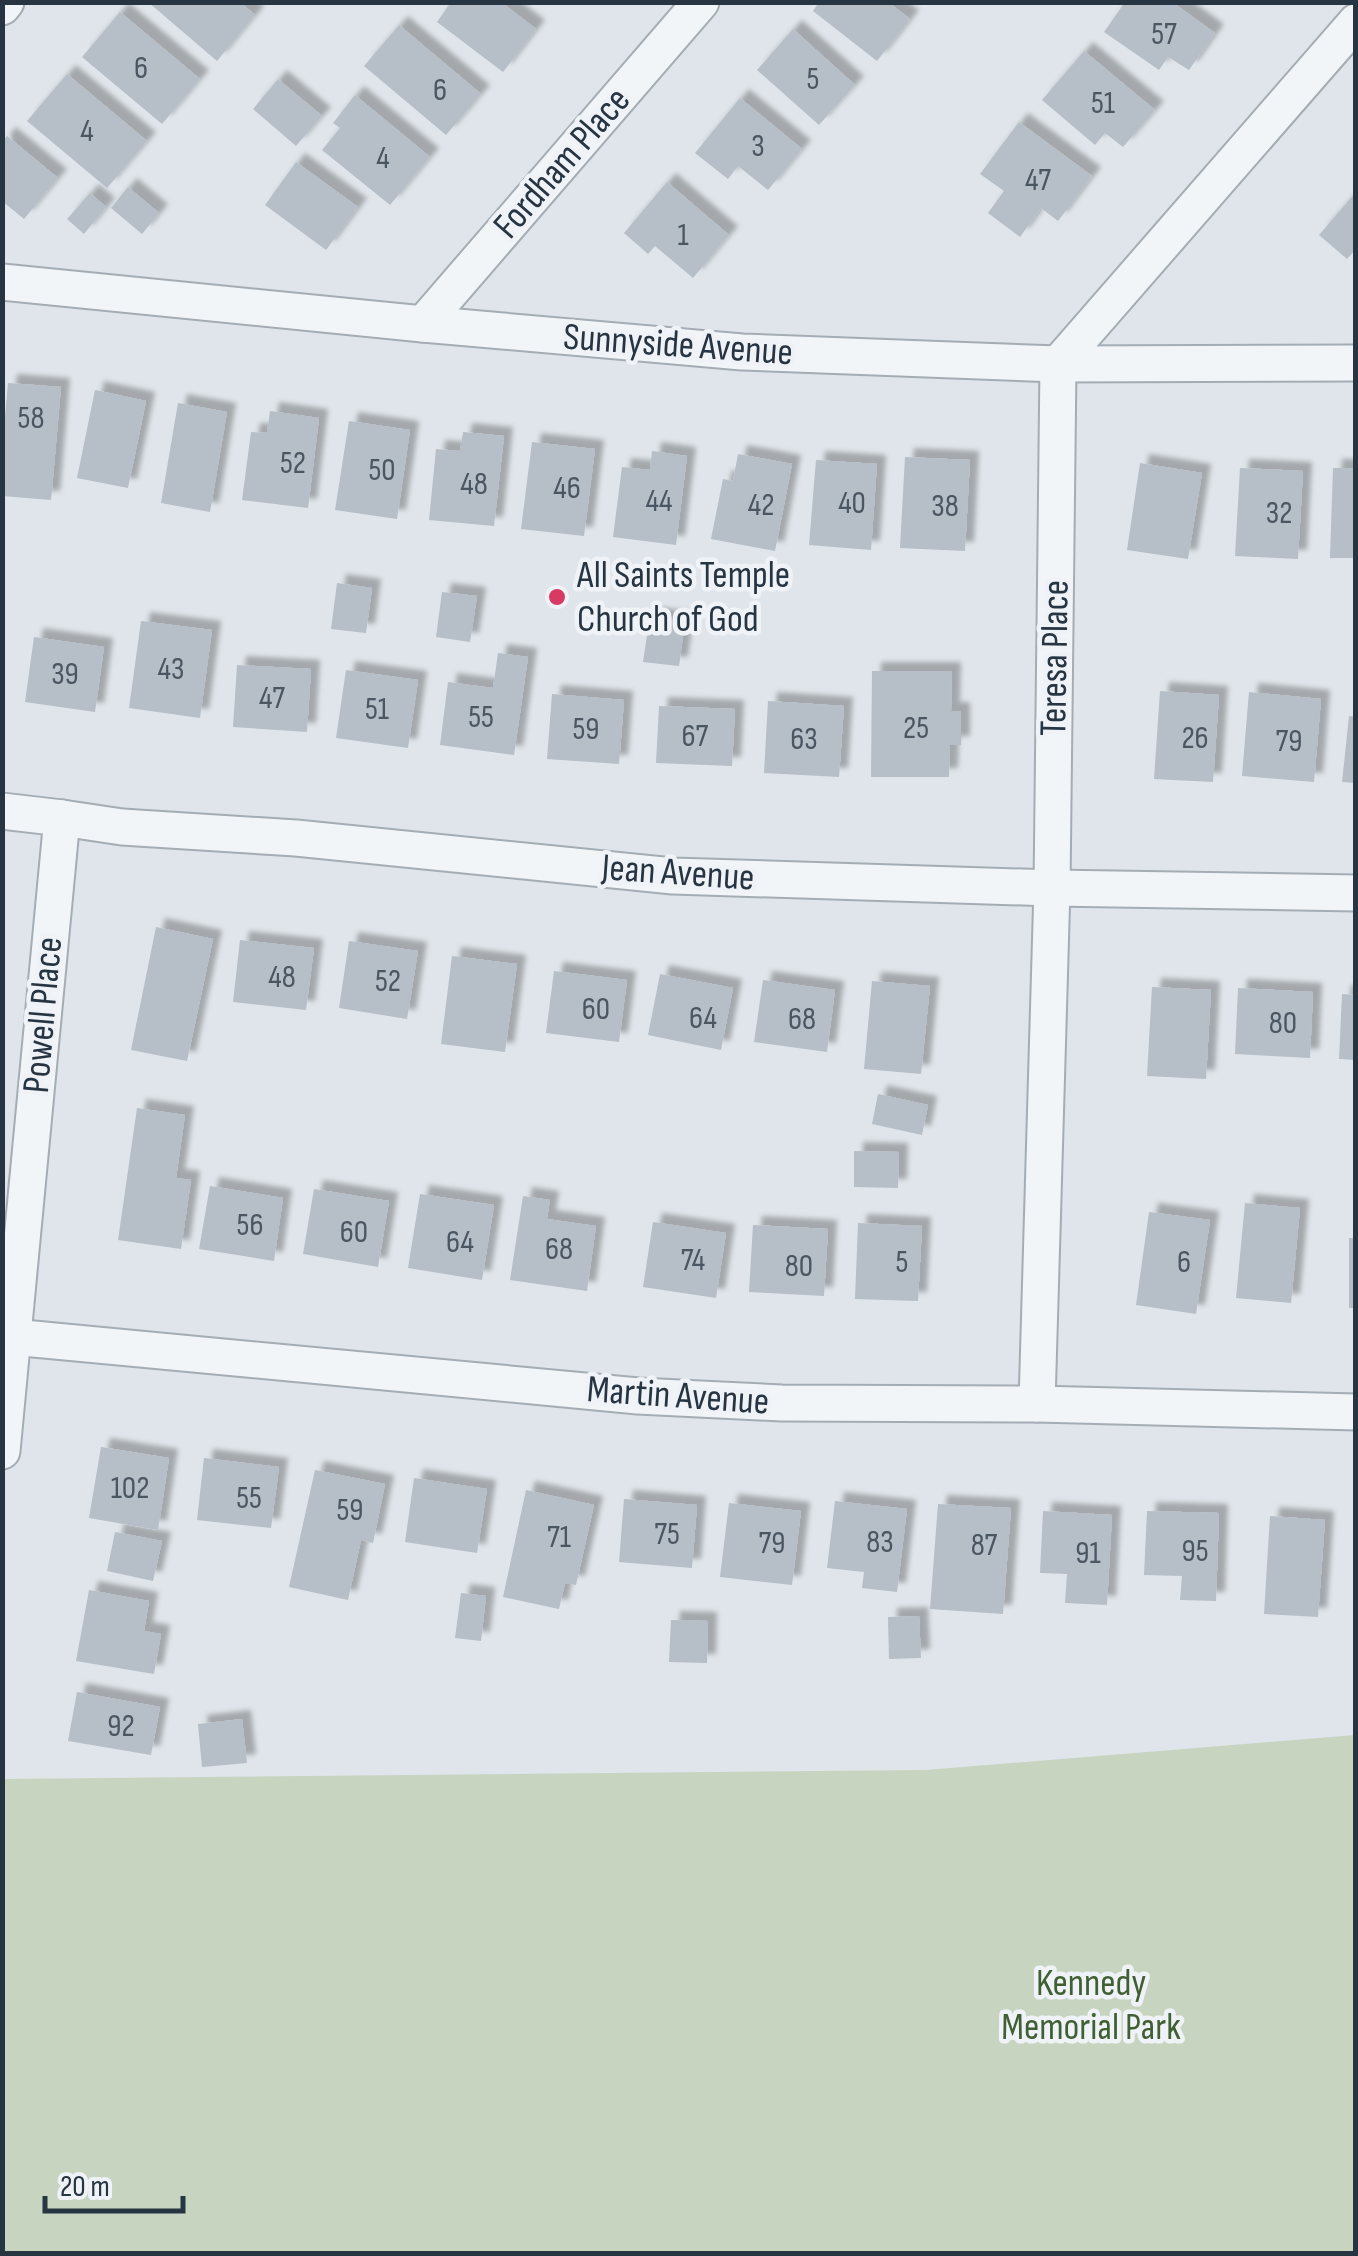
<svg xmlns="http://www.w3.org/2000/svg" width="1358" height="2256" font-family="'Sofia Sans Condensed',sans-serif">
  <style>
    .green { fill: #c7d4c0 }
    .building { fill: #b6bec7; filter: url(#shadow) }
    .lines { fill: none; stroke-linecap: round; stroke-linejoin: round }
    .minor-casing { stroke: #a4acb4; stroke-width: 39 }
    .minor { stroke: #f2f5f8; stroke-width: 35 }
    .poi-dot { fill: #d93a64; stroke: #eff3f7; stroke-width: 4 }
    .labels { text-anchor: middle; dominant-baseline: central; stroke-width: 9; stroke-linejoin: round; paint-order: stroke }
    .number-label { font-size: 32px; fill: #4b5663 }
    .street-label { font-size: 38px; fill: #273442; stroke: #eff3f7 }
    .poi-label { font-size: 38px; fill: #273442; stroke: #eff3f7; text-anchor: start }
    .park-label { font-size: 38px; fill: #405f33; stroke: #eff3f7 }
  </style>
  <defs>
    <filter id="shadow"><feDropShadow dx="9" dy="-9" stdDeviation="2.5" flood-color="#0004"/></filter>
  </defs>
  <rect width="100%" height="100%" fill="#dfe5ea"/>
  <!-- green -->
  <path class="green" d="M1355,1735V2253H3V1779L926,1770Z"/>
  <!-- building -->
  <g class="building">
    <path d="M148,2H240L255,15L217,61Z"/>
    <path d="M451,2H501L536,29L503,72L437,22Z"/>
    <path d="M819,2H888L910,19L877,61L813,11Z"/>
    <path d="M1125,2H1172L1215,33L1189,70L1168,57L1159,70L1104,32Z"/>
    <path d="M120,12L200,79L162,124L82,57Z"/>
    <path d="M399,25L481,94L446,135L364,66Z"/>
    <path d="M793,29L855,85L819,125L757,70Z"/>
    <path d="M1084,51L1155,110L1123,147L1105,133L1095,145L1042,100Z"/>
    <path d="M67,74L147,141L107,188L27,121Z"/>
    <path d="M278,79L322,116L296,146L253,109Z"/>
    <path d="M355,95L430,157L390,205L322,150L340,128L333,123Z"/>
    <path d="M740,98L802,149L768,190L738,166L728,179L695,153Z"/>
    <path d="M1019,122L1092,176L1058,221L1041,208L1020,237L988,213L1004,191L980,174Z"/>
    <path d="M7,136L58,178L24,219L2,201V142Z"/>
    <path d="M296,162L358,207L326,250L265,205Z"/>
    <path d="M667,182L729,235L693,278L655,246L648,254L624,233Z"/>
    <path d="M128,187L159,213L142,234L111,208Z"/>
    <path d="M1356,192V249L1347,259L1319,235Z"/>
    <path d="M90,193L106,207L84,234L67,219Z"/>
    <path d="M8,383L61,387L51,500L2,496V450Z"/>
    <path d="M95,390L146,401L128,488L77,478Z"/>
    <path d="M178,403L227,412L210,512L161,503Z"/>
    <path d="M270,411L319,418L308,508L242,500L251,432L267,433Z"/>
    <path d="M349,421L410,430L397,519L335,510Z"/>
    <path d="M463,432L504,436L494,526L429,520L436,449L460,451Z"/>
    <path d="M532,442L595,449L584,536L521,529Z"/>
    <path d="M652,451L687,456L676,545L613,537L622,467L650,470Z"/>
    <path d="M738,454L792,464L775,551L711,539L723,479L733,481Z"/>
    <path d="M905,457L970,460L965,551L900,548Z"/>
    <path d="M816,460L877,464L871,550L809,545Z"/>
    <path d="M1140,463L1202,473L1188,559L1127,550Z"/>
    <path d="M1240,468L1303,471L1298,559L1235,556Z"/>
    <path d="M1333,468H1356V558H1330Z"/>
    <path d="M337,583L372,588L366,633L331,629Z"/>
    <path d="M442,592L477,596L470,642L436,637Z"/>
    <path d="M650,616L685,621L679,666L643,662Z"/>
    <path d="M141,621L212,630L200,718L129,708Z"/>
    <path d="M34,637L104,647L95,712L25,702Z"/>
    <path d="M498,653L528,657L514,755L440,745L448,682L493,688Z"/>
    <path d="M237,665L311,669L307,732L233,727Z"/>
    <path d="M346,670L418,680L408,748L336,738Z"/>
    <path d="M872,671H952L951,711H961V745H950L949,777H871Z"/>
    <path d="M1160,691L1219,695L1213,782L1154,779Z"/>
    <path d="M1249,692L1321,699L1314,782L1242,776Z"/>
    <path d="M552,694L624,700L619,764L547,759Z"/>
    <path d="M768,701L844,706L839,777L764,773Z"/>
    <path d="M659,706L735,709L732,766L656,763Z"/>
    <path d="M1349,716L1356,717V783L1342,782Z"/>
    <path d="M156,927L213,939L187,1061L131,1050Z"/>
    <path d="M240,940L314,948L306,1010L233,1002Z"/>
    <path d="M349,941L418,951L407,1019L339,1008Z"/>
    <path d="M452,956L517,964L505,1052L441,1044Z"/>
    <path d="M554,971L627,980L619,1042L546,1033Z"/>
    <path d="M660,974L733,988L721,1050L648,1035Z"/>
    <path d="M763,980L835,990L827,1052L754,1042Z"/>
    <path d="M872,981L930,986L921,1074L864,1069Z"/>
    <path d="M1152,987L1211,990L1206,1079L1147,1076Z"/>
    <path d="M1238,988L1313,992L1310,1058L1235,1054Z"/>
    <path d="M1342,994L1356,995V1060L1339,1059Z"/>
    <path d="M878,1094L928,1105L922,1135L872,1124Z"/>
    <path d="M137,1108L185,1115L176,1178L191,1180L181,1249L118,1240Z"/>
    <path d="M854,1151L899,1152L898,1188L854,1187Z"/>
    <path d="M210,1186L283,1198L274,1261L199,1249Z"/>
    <path d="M314,1189L389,1201L378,1267L303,1254Z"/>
    <path d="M420,1194L494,1205L482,1280L408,1268Z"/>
    <path d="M523,1196L550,1200L547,1219L596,1226L587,1291L510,1280Z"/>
    <path d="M1245,1203L1300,1208L1291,1303L1236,1298Z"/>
    <path d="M1149,1212L1210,1220L1196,1314L1136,1305Z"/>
    <path d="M653,1222L726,1233L716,1298L643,1287Z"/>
    <path d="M858,1223L922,1226L918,1301L855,1299Z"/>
    <path d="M753,1225L828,1229L824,1296L749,1292Z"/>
    <rect x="1349" y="1238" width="7" height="70"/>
    <path d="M101,1447L169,1458L158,1530L89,1518Z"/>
    <path d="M204,1458L279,1467L271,1528L197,1520Z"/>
    <path d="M315,1470L385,1484L373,1543L361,1540L348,1600L289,1587Z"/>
    <path d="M414,1478L487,1489L477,1553L405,1542Z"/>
    <path d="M526,1490L594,1505L576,1585L565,1583L559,1609L503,1597Z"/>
    <path d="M624,1499L697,1505L692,1568L619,1562Z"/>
    <path d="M835,1501L907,1509L897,1592L862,1588L864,1572L827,1568Z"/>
    <path d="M729,1503L801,1511L792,1585L720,1577Z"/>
    <path d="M938,1504L1011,1508L1003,1614L930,1609Z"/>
    <path d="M1043,1511L1112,1515L1107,1605L1065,1603L1067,1574L1040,1573Z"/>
    <path d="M1147,1511L1219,1513L1216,1601L1180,1600L1182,1576L1144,1575Z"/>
    <path d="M1270,1516L1325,1520L1318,1617L1264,1614Z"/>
    <path d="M115,1532L162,1541L153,1581L107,1571Z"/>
    <path d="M89,1590L149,1601L144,1631L161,1634L154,1674L76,1661Z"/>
    <path d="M461,1593L486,1596L481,1641L455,1638Z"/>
    <path d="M919,1616L921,1658L889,1659L888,1617Z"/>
    <path d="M671,1620L708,1621L707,1663L669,1662Z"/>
    <path d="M77,1692L160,1707L151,1755L68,1741Z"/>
    <path d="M242,1719L247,1763L202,1767L198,1724Z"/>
  </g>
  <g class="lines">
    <defs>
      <g id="minor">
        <path d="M2,7L6,2"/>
        <path d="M2,282L423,324L742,352L1058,364L1356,363"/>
        <path d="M423,324L701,2"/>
        <path d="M2,811L62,818L122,827L296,838L673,876L1052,888L1356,893"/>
        <path d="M2,1336L638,1396L782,1403L1037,1404L1356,1412"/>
        <path d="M1037,1404L1052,888L1058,364L1356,22"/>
        <path d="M2,1451L62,818"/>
      </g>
    </defs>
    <!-- minor casing -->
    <use href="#minor" class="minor-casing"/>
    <!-- minor -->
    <use href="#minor" class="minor"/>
  </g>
  <!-- markers -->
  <circle class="poi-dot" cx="557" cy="597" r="10"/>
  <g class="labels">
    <!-- number labels -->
    <g class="number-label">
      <text x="1164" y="34">57</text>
      <text x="141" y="68">6</text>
      <text x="813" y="79">5</text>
      <text x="440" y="90">6</text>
      <text x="1103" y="103">51</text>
      <text x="87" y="131">4</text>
      <text x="758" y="146">3</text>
      <text x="383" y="158">4</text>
      <text x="1038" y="180">47</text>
      <text x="683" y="235">1</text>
      <text x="31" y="418">58</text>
      <text x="293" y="463">52</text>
      <text x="382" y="470">50</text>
      <text x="474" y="484">48</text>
      <text x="567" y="488">46</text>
      <text x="659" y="501">44</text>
      <text x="852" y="503">40</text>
      <text x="761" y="505">42</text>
      <text x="945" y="506">38</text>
      <text x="1279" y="513">32</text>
      <text x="171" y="669">43</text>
      <text x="65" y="674">39</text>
      <text x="272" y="698">47</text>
      <text x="377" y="709">51</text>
      <text x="481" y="717">55</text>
      <text x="916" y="728">25</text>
      <text x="586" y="729">59</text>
      <text x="695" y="736">67</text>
      <text x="1195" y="738">26</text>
      <text x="804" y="739">63</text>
      <text x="1289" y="741">79</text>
      <text x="282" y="977">48</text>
      <text x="388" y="981">52</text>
      <text x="596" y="1009">60</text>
      <text x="703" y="1018">64</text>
      <text x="802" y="1019">68</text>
      <text x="1283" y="1023">80</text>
      <text x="250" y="1225">56</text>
      <text x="354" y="1232">60</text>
      <text x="460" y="1242">64</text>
      <text x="559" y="1249">68</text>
      <text x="693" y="1260">74</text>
      <text x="902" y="1262">5</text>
      <text x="1184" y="1262">6</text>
      <text x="799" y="1266">80</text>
      <text x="130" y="1488">102</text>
      <text x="249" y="1498">55</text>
      <text x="350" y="1510">59</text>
      <text x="667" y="1534">75</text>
      <text x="559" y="1537">71</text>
      <text x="880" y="1542">83</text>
      <text x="772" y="1543">79</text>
      <text x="984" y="1545">87</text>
      <text x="1195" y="1551">95</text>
      <text x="1088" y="1553">91</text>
      <text x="121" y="1726">92</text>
    </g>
    <!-- street labels -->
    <g class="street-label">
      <text transform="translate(562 163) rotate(-49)">Fordham Place</text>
      <text transform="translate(678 345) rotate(4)">Sunnyside Avenue</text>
      <text transform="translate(1055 658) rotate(-89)">Teresa Place</text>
      <text transform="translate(678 873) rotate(4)">Jean Avenue</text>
      <text transform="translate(43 1015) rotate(-85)">Powell Place</text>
      <text transform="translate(678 1396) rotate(4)">Martin Avenue</text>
    </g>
    <!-- poi labels -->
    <g class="poi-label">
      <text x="577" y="575">All Saints Temple<tspan x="577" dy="44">Church of God</tspan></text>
    </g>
    <!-- park labels -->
    <g class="park-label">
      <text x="1091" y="1983">Kennedy<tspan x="1091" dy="44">Memorial Park</tspan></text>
    </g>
  </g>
  <!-- border -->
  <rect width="1358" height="2256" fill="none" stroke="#273442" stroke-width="10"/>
  <!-- scale -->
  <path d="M45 2196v15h138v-15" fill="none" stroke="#273442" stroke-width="5"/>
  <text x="60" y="2196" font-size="30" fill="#273442" stroke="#eff3f7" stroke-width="8" paint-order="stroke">20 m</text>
</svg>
